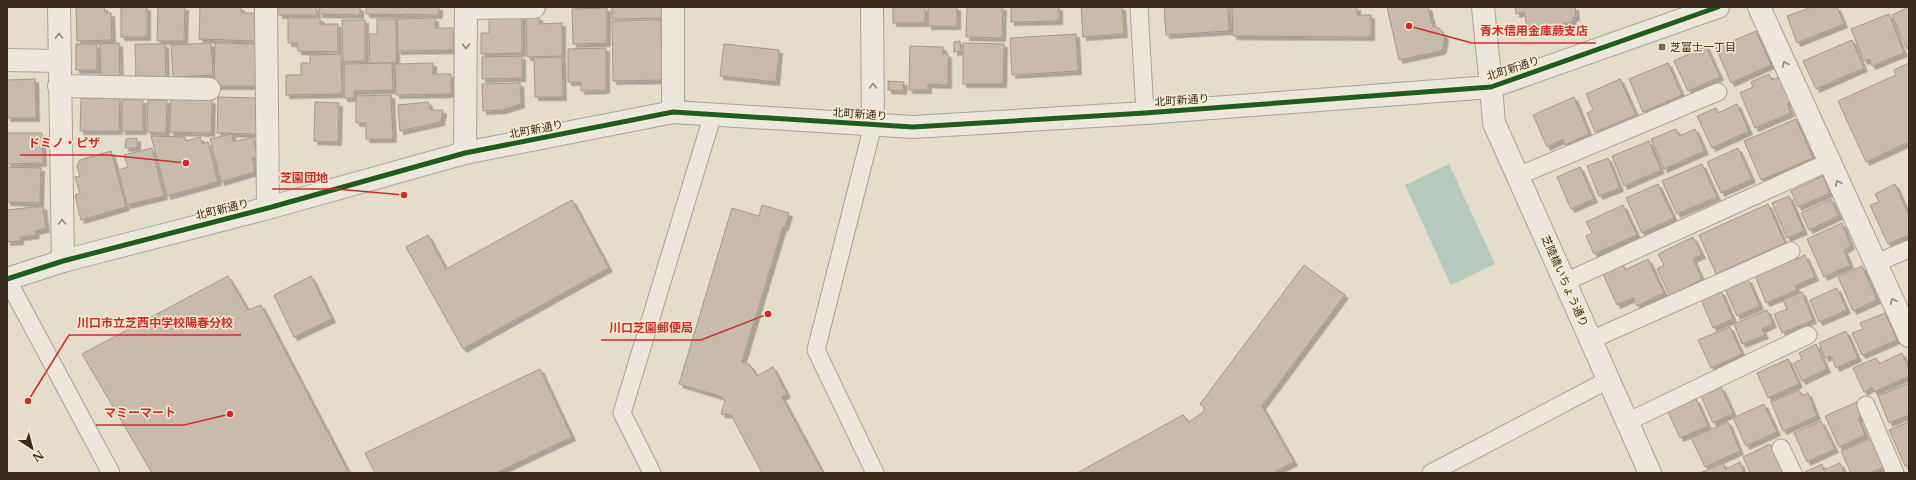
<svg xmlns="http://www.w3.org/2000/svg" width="1916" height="480" font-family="'Libre Baskerville','Noto Sans JP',serif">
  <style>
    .water { fill: #b6c9be }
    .building { fill: #c8bbab; stroke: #a4988a; filter: url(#shadow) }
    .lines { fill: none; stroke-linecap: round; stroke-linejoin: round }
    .service-casing { stroke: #a9a294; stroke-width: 19 }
    .minor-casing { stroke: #a9a294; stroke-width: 24 }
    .tertiary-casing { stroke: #a9a294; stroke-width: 24 }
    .service { stroke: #ece7dc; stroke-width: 17 }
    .minor { stroke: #ece7dc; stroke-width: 22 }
    .tertiary { stroke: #ece7dc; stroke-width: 22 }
    .cycleway-casing { stroke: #f7eccf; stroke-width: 8 }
    .cycleway { stroke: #1b5e20; stroke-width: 5 }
    .oneway { stroke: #92887c }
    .poi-dot { fill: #746959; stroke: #f7eccf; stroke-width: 1.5 }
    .labels { text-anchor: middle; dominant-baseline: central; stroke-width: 3; stroke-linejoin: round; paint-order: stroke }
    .poi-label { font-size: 11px; fill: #382a1c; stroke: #f7eccf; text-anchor: start }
    .street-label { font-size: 11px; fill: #382a1c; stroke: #f7eccf }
    .leader { fill: none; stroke: #d62828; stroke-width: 1.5 }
    .callout-dot { fill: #d62828; stroke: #f7eccf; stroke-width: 1.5 }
    .callout-label { font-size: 12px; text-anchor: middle; font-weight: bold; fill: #d62828; stroke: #f7eccf; stroke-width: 3; stroke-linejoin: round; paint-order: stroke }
  </style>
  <defs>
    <filter id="shadow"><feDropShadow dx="3.5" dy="3.5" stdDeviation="0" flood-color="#0004"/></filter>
  </defs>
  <rect width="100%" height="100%" fill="#e4ddca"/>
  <!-- water -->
  <path class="water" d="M1449,164L1495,264L1451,285L1405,185Z"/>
  <!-- building -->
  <g class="building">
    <path d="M76,7H104L105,13H111L112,40L77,41Z"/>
    <path d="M131,7H147V37H121V8Z"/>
    <path d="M158,7H185L184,41H157Z"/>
    <path d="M200,7H241V13H257L256,41L199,39Z"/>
    <path d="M279,7H316L317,15H279Z"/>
    <path d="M319,7H360V15L319,14Z"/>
    <path d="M366,7H439V15L366,14Z"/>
    <path d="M612,7H663L664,18L612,19Z"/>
    <rect x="893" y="7" width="32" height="16"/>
    <rect x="928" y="7" width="29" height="19"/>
    <path d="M967,7H1003L1002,38L966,37Z"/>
    <path d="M1011,7H1059V21L1011,22Z"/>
    <path d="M1081,7H1122L1124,34L1083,37Z"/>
    <path d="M1164,7H1357V15H1371V37L1233,36L1232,9H1228L1229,31L1166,35Z"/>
    <path d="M1387,7H1428L1433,26L1439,28L1445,36L1443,49L1441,51L1399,60Z"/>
    <path d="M1515,7H1575L1576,17L1572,18L1573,22L1533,30V25L1527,27L1524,12L1516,14Z"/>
    <path d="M1812,7H1837L1844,24L1797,43L1787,16Z"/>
    <path d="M1909,7V48L1907,49L1892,15Z"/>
    <path d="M607,8V43L573,44L572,9Z"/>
    <path d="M1889,14L1904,53L1872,66L1869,59L1864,61L1851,29Z"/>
    <path d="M522,15V53L481,54V33H489V16Z"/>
    <path d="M526,17H539V24L562,23V56L527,57Z"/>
    <path d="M288,18H320V24H338V52L298,51L297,43H288Z"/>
    <path d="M435,18V28H453V50L398,51L397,19Z"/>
    <path d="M377,19H396V63H370L369,34H377Z"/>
    <path d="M342,20H365V61L343,62Z"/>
    <path d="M661,20L662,80L613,81L612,21Z"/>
    <path d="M1756,31L1771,65L1731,83L1716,48Z"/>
    <path d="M1076,34L1078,71L1012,75L1010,38Z"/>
    <path d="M1852,40L1864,68L1816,89L1803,61Z"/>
    <path d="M960,41L961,51L954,52V42Z"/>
    <path d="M119,43L120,78H101L100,44Z"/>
    <path d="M211,43L213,75L173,77L171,45Z"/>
    <path d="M215,43L256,44L255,86H214Z"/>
    <path d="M963,43L1004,44L1003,84H963Z"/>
    <rect x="76" y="44" width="21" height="26"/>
    <path d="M135,44H165L166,80L136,81Z"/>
    <path d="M724,44L779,50L776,82L720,76Z"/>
    <path d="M910,46L943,47V54H948V85L928,84V90H909Z"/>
    <path d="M1706,46L1720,77L1688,91L1674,61Z"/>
    <path d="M606,48V90L581,91V82H568V49Z"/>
    <path d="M341,54L342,94L286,95V75H301V63H310V55Z"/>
    <path d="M522,56V78L482,79V57Z"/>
    <path d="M562,57L563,97H535L534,58Z"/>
    <path d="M392,63L393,90L354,91V98H344V64Z"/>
    <path d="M433,63V74H451V94L396,95L395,64Z"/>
    <path d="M1668,63L1682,95L1643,112L1629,79Z"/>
    <path d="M1909,63V142L1866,162L1838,101L1896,75L1894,70Z"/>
    <path d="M1769,74L1772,80L1781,76L1792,102L1787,104L1791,113L1755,128L1740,93L1753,87L1751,82Z"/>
    <path d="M35,79L36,118H7V80Z"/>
    <path d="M1620,79L1636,115L1595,132L1587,113L1593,110L1586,94Z"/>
    <path d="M888,81L904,82L903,91L888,90Z"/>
    <path d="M520,83L521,104L503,110L483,111L482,84Z"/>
    <path d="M391,95L393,139H366V123H356V96Z"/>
    <path d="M218,97L258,98V134L217,133Z"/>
    <path d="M1574,97L1589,134L1565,145L1563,139L1547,147L1533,115Z"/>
    <path d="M81,98H120L119,131H80Z"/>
    <path d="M171,99L212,100L211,133L170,132Z"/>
    <rect x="122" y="100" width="21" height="31"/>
    <path d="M148,100H167L166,133L147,132Z"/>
    <path d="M315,102L339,103L338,142L314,141Z"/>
    <path d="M428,102L431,110H443L441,122L400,131L398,105Z"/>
    <path d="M1737,104L1749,131L1712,148L1697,116L1716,108L1718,113Z"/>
    <path d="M1796,119L1813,158L1761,180L1744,141Z"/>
    <path d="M1676,129L1679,136L1695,129L1705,151L1664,169L1651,139Z"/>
    <path d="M7,133H42L43,163L7,164Z"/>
    <path d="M232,134L233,142L253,137L258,157L252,158L255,172L221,182L210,139Z"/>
    <path d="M151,136L185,137L186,141L200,137L202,144L208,142L218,182L167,196Z"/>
    <path d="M137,138V148H125L126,139Z"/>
    <path d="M1649,141L1661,170L1624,186L1612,156Z"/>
    <path d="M152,148L164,196L127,205L118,170L128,167L124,155Z"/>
    <path d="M1738,148L1752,179L1721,193L1707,162Z"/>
    <path d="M111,151L126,207L81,220L75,195L80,193L75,177L80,176L77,166L80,160Z"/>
    <path d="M1608,158L1620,188L1599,196L1587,166Z"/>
    <path d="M1702,164L1717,197L1677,214L1662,181Z"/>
    <path d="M7,167L41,168L40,203L7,202Z"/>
    <path d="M1580,167L1594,199L1571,209L1557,177Z"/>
    <path d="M1823,176L1830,193L1798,207L1791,191Z"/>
    <path d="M1658,184L1674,218L1642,233L1626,198Z"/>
    <path d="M1895,184L1909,215V235L1888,244L1870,205L1879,202L1875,194Z"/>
    <path d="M1789,196L1804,231L1787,238L1772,203Z"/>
    <path d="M1831,199L1839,216L1809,230L1801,213Z"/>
    <path d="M572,200L609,268L463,349L406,247L428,235L446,269Z"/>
    <path d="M1768,204L1785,243L1716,274L1699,235Z"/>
    <path d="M762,205L789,213L785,227H783L742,362L750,365L757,376L773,367L787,394L782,397L823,473H762L731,415L721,414L725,401L722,397L679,384L732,208L759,216Z"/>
    <path d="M1623,205L1637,235L1594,254L1586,236L1592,233L1586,222Z"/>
    <path d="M43,206L46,229L35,231L36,235L20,237V241L7,242V210Z"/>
    <path d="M1842,223L1851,246L1844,250L1850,265L1824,277L1807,239Z"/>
    <path d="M1693,237L1702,255L1693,259L1702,279L1670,296L1657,269L1664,265L1658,254Z"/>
    <path d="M1805,255L1815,277L1795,286L1797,290L1766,303L1754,273L1793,256L1795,260Z"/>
    <path d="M1648,259L1664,293L1637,306L1633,298L1617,305L1602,272L1621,263L1625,270Z"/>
    <path d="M1304,265L1345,295L1262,406L1294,462L1273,473H1077L1183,415L1189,422L1202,413L1205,408L1200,404Z"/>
    <path d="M1862,266L1877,300L1853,311L1838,277Z"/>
    <path d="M228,276L248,310L261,305L349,473H152L82,354Z"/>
    <path d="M311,276L332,319L294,337L274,295Z"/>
    <path d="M1748,279L1760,306L1737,316L1725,289Z"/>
    <path d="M1837,288L1847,310L1819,322L1810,300Z"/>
    <path d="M1721,291L1733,319L1713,328L1701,299Z"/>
    <path d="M1802,292L1813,320L1782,333L1774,314L1787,309L1783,300Z"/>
    <path d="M1767,310L1773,324L1762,329L1765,335L1742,344L1734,324Z"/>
    <path d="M1885,313L1897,340L1862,355L1852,333L1863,329L1860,323Z"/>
    <path d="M1730,327L1742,354L1711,368L1698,340Z"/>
    <path d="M1846,331L1858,358L1836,368L1831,356L1825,358L1819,343Z"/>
    <path d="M1816,344L1827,369L1802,381L1794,363L1802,359L1799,353Z"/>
    <path d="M1902,353L1909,369V376L1874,392L1872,387L1864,392L1853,368L1876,358L1879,364Z"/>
    <path d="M1788,359L1799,384L1768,398L1757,373Z"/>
    <path d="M540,369L572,437L496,473H375L365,453Z"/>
    <path d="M1909,383V415L1889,423L1878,396Z"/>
    <path d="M1721,387L1733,413L1713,423L1701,396Z"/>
    <path d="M1799,390L1802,396L1808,393L1817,416L1783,431L1771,402Z"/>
    <path d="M1696,399L1708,426L1680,438L1668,412Z"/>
    <path d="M1857,402L1863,415L1858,418L1865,435L1839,447L1825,416Z"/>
    <path d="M1764,404L1777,432L1746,446L1733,418Z"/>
    <path d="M1821,421L1835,449L1807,462L1794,433Z"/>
    <path d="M1728,422L1740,451L1705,467L1691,438Z"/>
    <path d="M1909,422V465L1905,466L1889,430Z"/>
    <path d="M1874,437L1886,466L1870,473H1851L1841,451Z"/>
    <path d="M1770,444L1783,473H1750L1743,457Z"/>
    <path d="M1740,462L1744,473H1700L1723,463L1726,469Z"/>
    <path d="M1840,463L1844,473H1803L1822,464L1824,470Z"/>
  </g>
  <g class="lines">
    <defs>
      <g id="service">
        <path d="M1139,7L1145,113"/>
        <path d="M873,125L816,350L875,473"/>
        <path d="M1518,176L1718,92"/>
        <path d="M1876,263L1909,249"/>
        <path d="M7,279L111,473"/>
        <path d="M1565,282L1829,162"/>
        <path d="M1591,340L1791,251"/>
        <path d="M1866,405L1895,473"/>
        <path d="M1627,422L1808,335"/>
        <path d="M1781,448L1793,473"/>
        <path d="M652,473L622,413L713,114"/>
        <path d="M1431,473L1608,380"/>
      </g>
      <g id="minor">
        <path d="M59,7L63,261"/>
        <path d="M266,7L268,208"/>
        <path d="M673,7V112"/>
        <path d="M872,7L873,125"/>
        <path d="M1483,7L1491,87"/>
        <path d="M1759,7L1909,336"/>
        <path d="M466,8L534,7"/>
        <path d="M7,60L59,61"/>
        <path d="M59,86L209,89"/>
        <path d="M465,153L466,7"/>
      </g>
      <g id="tertiary">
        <path d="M1491,87L1494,123L1650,473"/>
        <path d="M7,279L63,261L268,208L465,153L673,112L913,127L1145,113L1491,87L1718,7"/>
      </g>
    </defs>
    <!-- service casing -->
    <use href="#service" class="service-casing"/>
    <!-- minor casing -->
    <use href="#minor" class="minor-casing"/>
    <!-- tertiary casing -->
    <use href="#tertiary" class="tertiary-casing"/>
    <!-- service -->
    <use href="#service" class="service"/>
    <!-- minor -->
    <use href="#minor" class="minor"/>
    <!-- tertiary -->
    <use href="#tertiary" class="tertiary"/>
    <defs>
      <path id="cycleway" d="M7,279L63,261L268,208L465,153L673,112L913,127L1145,113L1491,87L1718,7"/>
    </defs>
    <!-- cycleway casing -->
    <use href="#cycleway" class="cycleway-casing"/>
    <!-- cycleway -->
    <use href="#cycleway" class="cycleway"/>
  </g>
  <!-- one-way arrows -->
  <defs><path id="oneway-chevron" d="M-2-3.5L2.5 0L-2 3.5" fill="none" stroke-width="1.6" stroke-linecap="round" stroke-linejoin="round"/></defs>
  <g class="oneway">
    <use href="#oneway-chevron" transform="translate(59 36) rotate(-90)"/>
    <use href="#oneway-chevron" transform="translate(466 46) rotate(90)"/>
    <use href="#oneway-chevron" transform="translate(1785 64) rotate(-114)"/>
    <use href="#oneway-chevron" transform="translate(873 86) rotate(-90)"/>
    <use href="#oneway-chevron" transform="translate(1838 183) rotate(-115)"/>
    <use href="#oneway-chevron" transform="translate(62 222) rotate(-91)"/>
    <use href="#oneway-chevron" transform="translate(1893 301) rotate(-115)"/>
  </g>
  <!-- markers -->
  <rect class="poi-dot" x="1658" y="43" width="8" height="8" rx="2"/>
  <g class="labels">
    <!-- poi labels -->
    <g class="poi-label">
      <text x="1670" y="47">芝富士一丁目</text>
    </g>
    <!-- street labels -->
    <g class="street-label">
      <text transform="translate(1513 68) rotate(-18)">北町新通り</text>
      <text transform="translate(1182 100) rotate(-4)">北町新通り</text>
      <text transform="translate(860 114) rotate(4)">北町新通り</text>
      <text transform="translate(536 129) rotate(-11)">北町新通り</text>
      <text transform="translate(222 209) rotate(-14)">北町新通り</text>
      <text transform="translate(1565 281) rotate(66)">芝陸橋いちょう通り</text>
    </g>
  </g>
  <!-- callouts -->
  <path class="leader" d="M1409 26L1472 43H1596M186 163L108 155H20M404 195L336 189H272M28 401L69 335H241M768 314L701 340H601M230 414L184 425H96"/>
  <g class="callout-dot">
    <circle cx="1409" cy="26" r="4"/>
    <circle cx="186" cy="163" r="4"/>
    <circle cx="404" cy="195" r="4"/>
    <circle cx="28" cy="401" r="4"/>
    <circle cx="768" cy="314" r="4"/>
    <circle cx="230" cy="414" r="4"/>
  </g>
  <g class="callout-label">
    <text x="1534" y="35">青木信用金庫蕨支店</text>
    <text x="64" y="147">ドミノ・ピザ</text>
    <text x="304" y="182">芝園団地</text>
    <text x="155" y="327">川口市立芝西中学校陽春分校</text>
    <text x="651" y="332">川口芝園郵便局</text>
    <text x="140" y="417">マミーマート</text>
  </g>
  <!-- border -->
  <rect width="1916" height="480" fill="none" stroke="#382a1c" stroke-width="16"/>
  <!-- north arrow -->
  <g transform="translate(32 448) rotate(144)" stroke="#f7eccf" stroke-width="3" paint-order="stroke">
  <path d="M0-3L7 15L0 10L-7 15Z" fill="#382a1c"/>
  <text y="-6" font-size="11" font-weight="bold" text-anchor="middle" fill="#382a1c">N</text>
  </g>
</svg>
